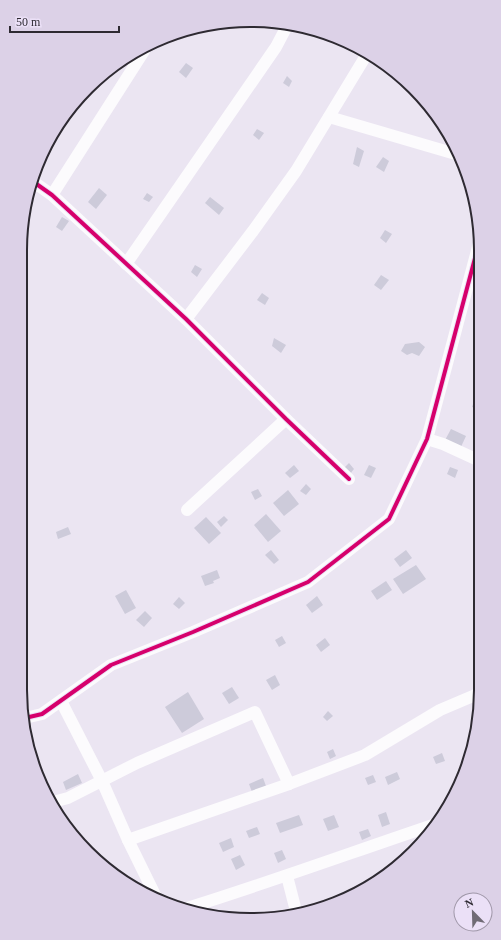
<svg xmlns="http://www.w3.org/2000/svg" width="501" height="940" font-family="Georgia,serif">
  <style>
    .building { fill: #cdcbda }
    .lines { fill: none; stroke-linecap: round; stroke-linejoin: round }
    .minor { stroke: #fcfbfd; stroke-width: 12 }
    .cycleway-casing { stroke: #ebe0f7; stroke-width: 6 }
    .cycleway { stroke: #d6006c; stroke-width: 4 }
    .rim { fill: none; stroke: #2e2a32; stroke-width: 2 }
  </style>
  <rect width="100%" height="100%" fill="#ebe5f2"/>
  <!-- building -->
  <g class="building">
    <path d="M186,63L193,68L186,78L179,72Z"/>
    <path d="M287,76L292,81L289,87L283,83Z"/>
    <path d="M257,129L264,133L259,140L253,135Z"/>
    <path d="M357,147L364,151L359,167L353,164Z"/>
    <path d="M383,157L389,161L384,172L376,167Z"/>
    <path d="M99,188L107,195L96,209L88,202Z"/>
    <path d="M147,193L153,197L149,202L143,199Z"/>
    <path d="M210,197L224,208L219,215L205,203Z"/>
    <path d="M62,217L69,221L62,231L56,227Z"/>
    <path d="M385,230L392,234L386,243L380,238Z"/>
    <path d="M195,265L202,269L197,277L191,272Z"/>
    <path d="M381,275L389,280L381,290L374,285Z"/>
    <path d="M262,293L269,298L265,305L257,300Z"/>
    <path d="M274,338L286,345L281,353L272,346Z"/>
    <path d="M419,342L425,347L419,356L412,353L407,355L401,351L405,344Z"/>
    <path d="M475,398L480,399V410L472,407Z"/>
    <path d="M451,429L466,436L460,449L444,442Z"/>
    <path d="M349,463L354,469L350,474L344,468Z"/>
    <path d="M294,465L299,471L290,478L285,473Z"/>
    <path d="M369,465L376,468L371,478L364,475Z"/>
    <path d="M450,467L458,470L455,478L447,474Z"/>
    <path d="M306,484L311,489L306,495L300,491Z"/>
    <path d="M479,487H480V499L473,494Z"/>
    <path d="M258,489L262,496L255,500L251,492Z"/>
    <path d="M288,490L299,504L284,516L273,503Z"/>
    <path d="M266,514L281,531L268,542L254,525Z"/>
    <path d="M224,516L228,520L221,527L217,522Z"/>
    <path d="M206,517L221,533L209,544L194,528Z"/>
    <path d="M68,527L71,534L58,539L56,532Z"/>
    <path d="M271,550L279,560L274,564L265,555Z"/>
    <path d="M406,550L412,558L400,567L394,559Z"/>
    <path d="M416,565L426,579L403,594L393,579Z"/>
    <path d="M217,570L220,578L213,581L214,583L205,586L201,576Z"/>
    <path d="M386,581L392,590L377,600L371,591Z"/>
    <path d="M126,590L136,608L125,614L115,596Z"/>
    <path d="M317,596L323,605L312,613L306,605Z"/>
    <path d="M179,597L185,603L179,609L173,604Z"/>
    <path d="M145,611L152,618L144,627L136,620Z"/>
    <path d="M282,636L286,643L279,647L275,640Z"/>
    <path d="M325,638L330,645L321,652L316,645Z"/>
    <path d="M275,675L280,685L272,690L266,680Z"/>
    <path d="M232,687L239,698L229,704L222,693Z"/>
    <path d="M188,692L204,719L182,733L165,707Z"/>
    <path d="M328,711L333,716L327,721L323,717Z"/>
    <path d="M333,749L336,756L330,759L327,752Z"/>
    <path d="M442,753L445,761L436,764L433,757Z"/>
    <path d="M397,772L400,779L388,785L385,777Z"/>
    <path d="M78,774L82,783L66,790L63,782Z"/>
    <path d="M373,775L376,782L368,785L365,778Z"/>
    <path d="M263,778L266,786L252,792L249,784Z"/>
    <path d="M458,788L457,792L451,800L448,793Z"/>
    <path d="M386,812L390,824L382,827L378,815Z"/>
    <path d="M299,815L303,825L280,833L276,823Z"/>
    <path d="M334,815L339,827L328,831L323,819Z"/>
    <path d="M257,827L260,834L249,838L246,831Z"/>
    <path d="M368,829L371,836L362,840L359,832Z"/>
    <path d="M231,838L234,847L223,852L219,843Z"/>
    <path d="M282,850L286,859L278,863L274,853Z"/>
    <path d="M240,855L245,865L236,870L231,859Z"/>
    <path d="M351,891L353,896L342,899L341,895Z"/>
  </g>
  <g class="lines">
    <!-- minor -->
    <g class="minor">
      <path d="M329,117L459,155"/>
      <path d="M35,183L52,195L186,319L286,419L349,479"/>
      <path d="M52,195L144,51"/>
      <path d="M126,264L276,47L287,26"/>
      <path d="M186,319L253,231L296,171L367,54"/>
      <path d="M427,439L443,444L480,461"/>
      <path d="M187,510L286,419"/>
      <path d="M61,701L102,781L128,840L156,897"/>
      <path d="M25,718L42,714L111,665L193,632L308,582L389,519L427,439L479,243"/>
      <path d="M53,802L68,798L137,763L255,712L289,784"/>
      <path d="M128,840L289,784L365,755L440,710L480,693"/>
      <path d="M287,876L296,911"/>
      <path d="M184,909C268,883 350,853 433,825"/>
    </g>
    <defs>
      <g id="cycleway">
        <path d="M35,183L52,195L186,319L286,419L349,479"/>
        <path d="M25,718L42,714L111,665L193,632L308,582L389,519L427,439L479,243"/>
      </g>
    </defs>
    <!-- cycleway casing -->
    <use href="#cycleway" class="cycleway-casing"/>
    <!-- cycleway -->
    <use href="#cycleway" class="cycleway"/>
  </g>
  <!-- crop -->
  <path d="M0 0H501V940H0ZM250 27H251A223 223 0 0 1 474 250V690A223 223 0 0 1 251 913H250A223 223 0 0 1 27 690V250A223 223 0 0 1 250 27Z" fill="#dcd1e7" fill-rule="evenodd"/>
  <path class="rim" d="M250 27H251A223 223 0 0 1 474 250V690A223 223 0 0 1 251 913H250A223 223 0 0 1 27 690V250A223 223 0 0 1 250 27Z"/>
  <!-- north arrow -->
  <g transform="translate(473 912) rotate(337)"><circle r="19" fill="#ebe0f7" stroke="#9f97a8"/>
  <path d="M0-3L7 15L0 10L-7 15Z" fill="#706b75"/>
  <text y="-6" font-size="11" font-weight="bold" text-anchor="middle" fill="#2e2a32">N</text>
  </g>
  <!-- scale -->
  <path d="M10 26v6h109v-6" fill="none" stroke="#2e2a32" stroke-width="2"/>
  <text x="16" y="26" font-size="12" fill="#2e2a32" stroke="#ebe0f7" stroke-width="3" paint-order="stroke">50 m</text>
</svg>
